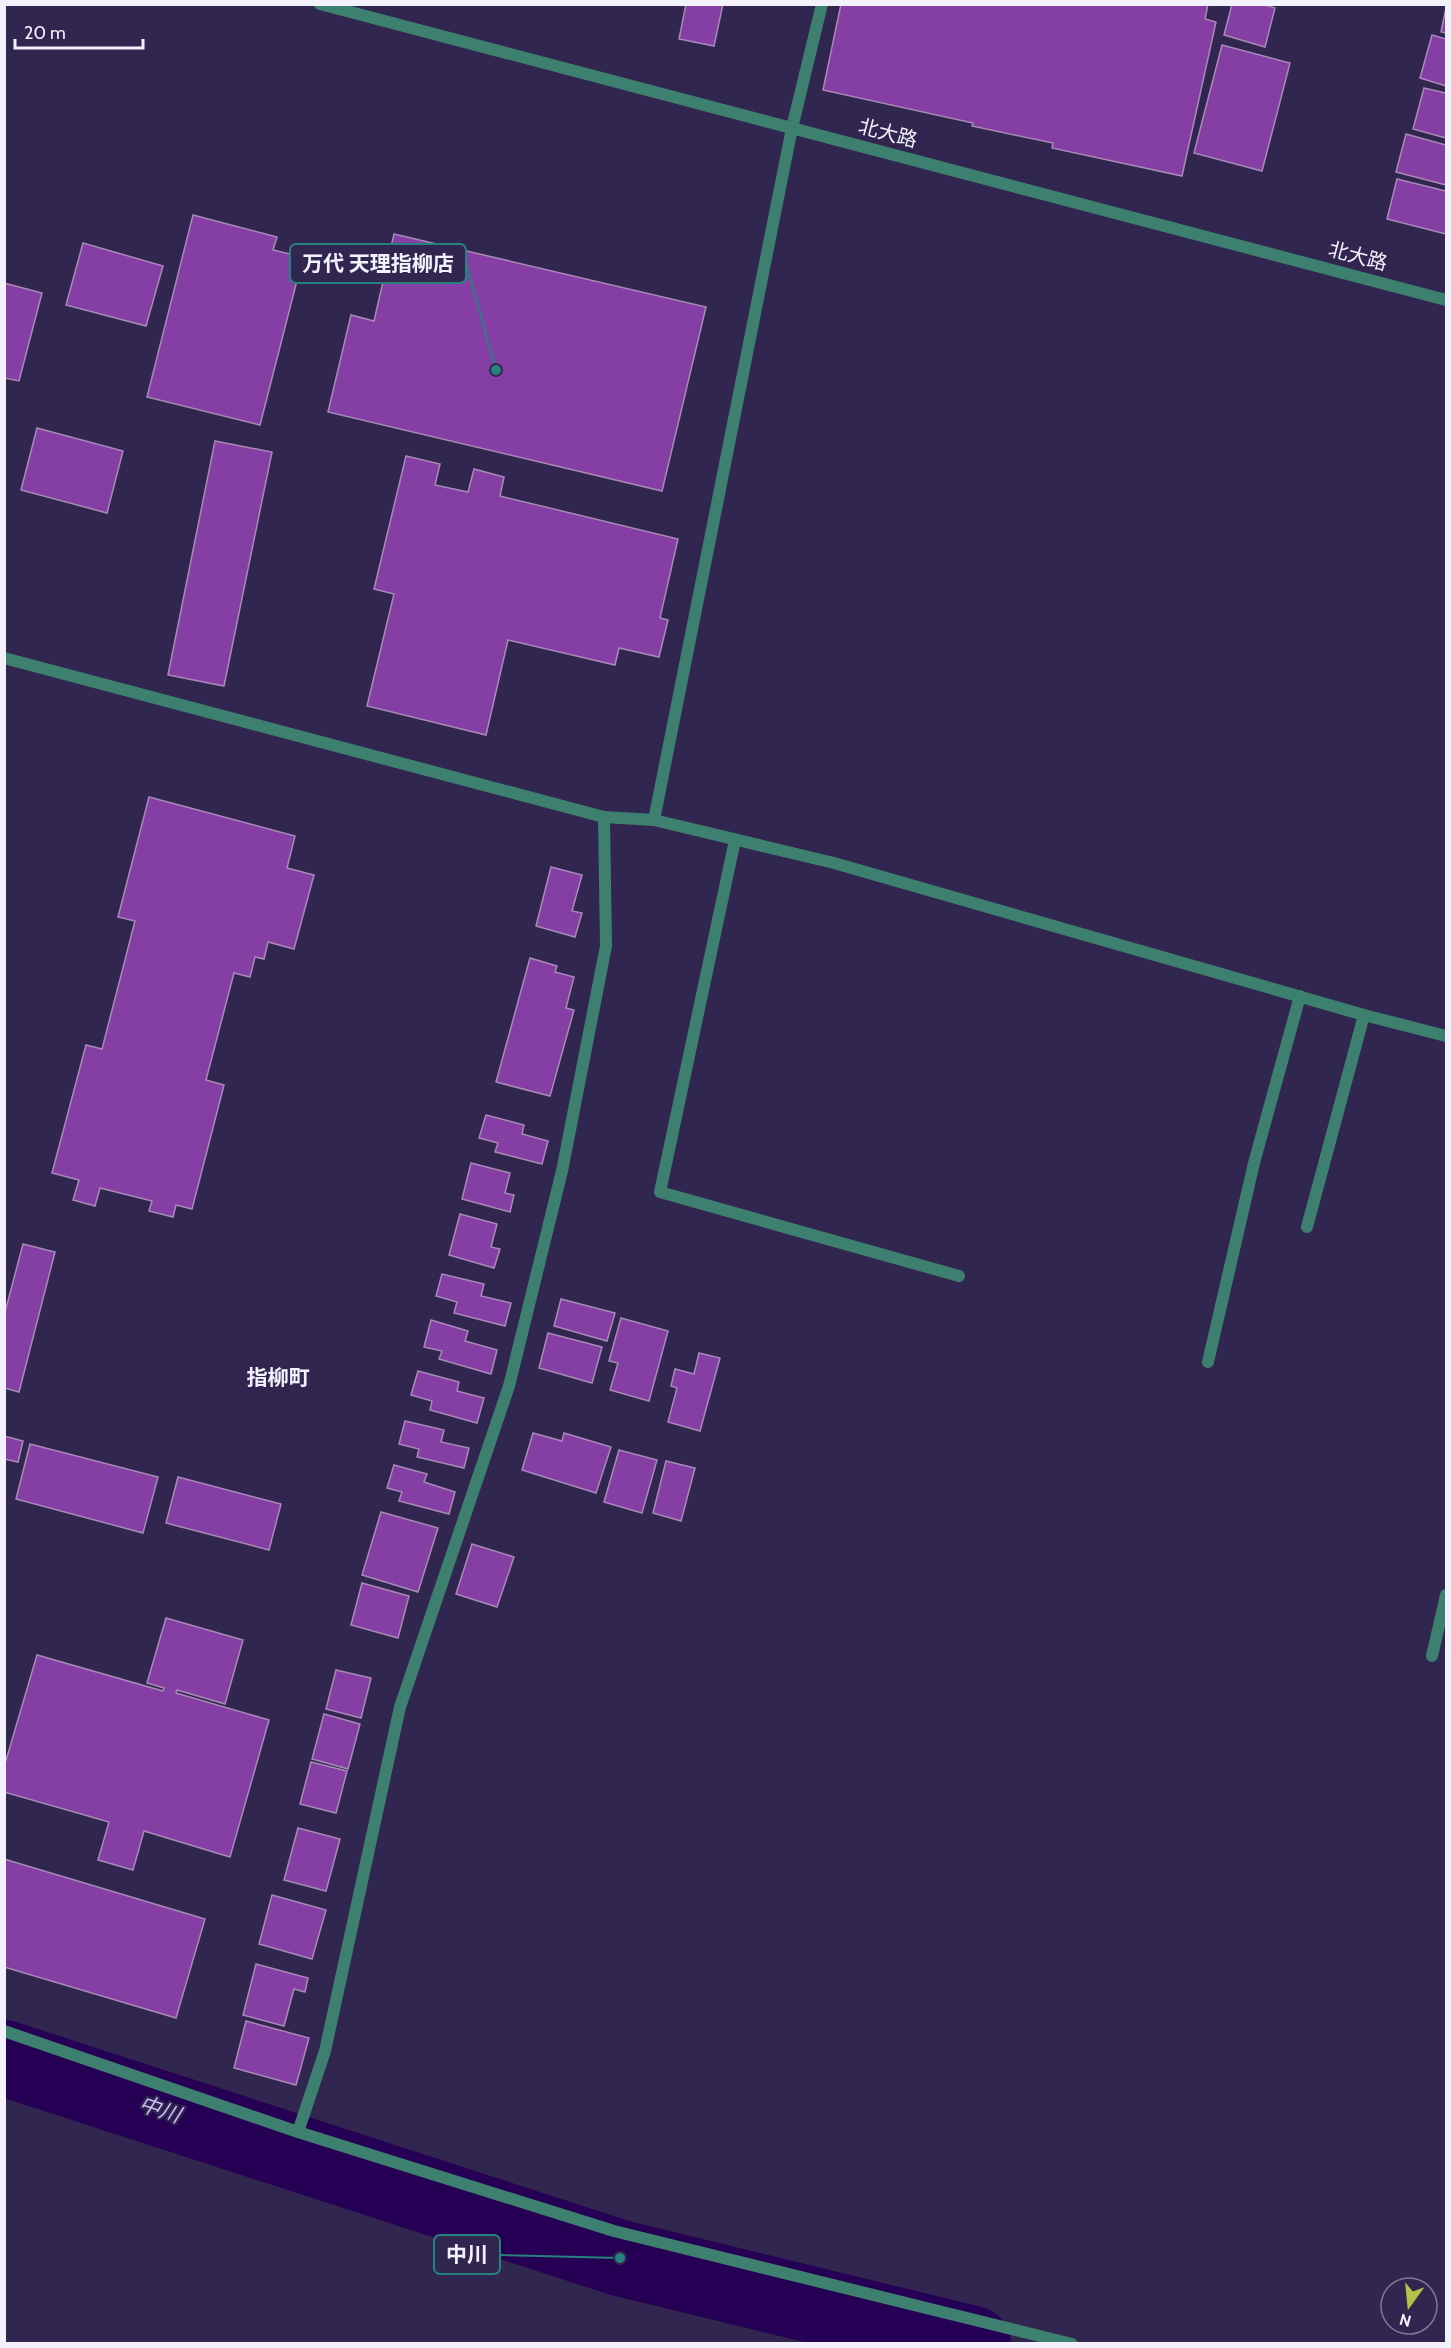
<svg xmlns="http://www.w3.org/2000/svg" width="1451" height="2348" font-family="Cabin,'Noto Sans JP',sans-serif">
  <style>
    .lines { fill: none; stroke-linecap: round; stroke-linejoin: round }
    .river { stroke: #250054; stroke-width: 76 }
    .building { fill: #853ea4; stroke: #a88ab7; stroke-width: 1.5 }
    .minor { stroke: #3d806f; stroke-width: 12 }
    .tertiary { stroke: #3d806f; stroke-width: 12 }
    .labels { text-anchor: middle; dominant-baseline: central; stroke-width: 4.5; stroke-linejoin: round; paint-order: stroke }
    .street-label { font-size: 20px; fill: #f3f1fc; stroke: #31264f }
    .neighbourhood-label { font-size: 21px; font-weight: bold; fill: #f3f1fc; stroke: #31264f }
    .water-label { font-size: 21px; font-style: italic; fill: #cbbff7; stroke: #31264f }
    .leader { fill: none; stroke: #26827c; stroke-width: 2 }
    .callout-dot { fill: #26827c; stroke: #31264f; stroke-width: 2 }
    .callout { fill: #31264f; stroke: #26827c; stroke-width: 2 }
    .callout-label { font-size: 21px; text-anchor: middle; font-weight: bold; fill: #f3f1fc }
  </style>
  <rect width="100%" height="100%" fill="#31264f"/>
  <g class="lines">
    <!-- river -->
    <path class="river" d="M4,2058L620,2258L973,2344"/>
  </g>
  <!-- building -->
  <g class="building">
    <path d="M686,4H723L714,46L679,39Z"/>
    <path d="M841,4H1208L1205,19L1216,22L1182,176L1052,148L1053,143L972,126L973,123L823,90Z"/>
    <path d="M1232,4H1262L1275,8L1265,47L1224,35Z"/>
    <path d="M1446,8V33L1441,32Z"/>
    <path d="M1432,35L1446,39V86L1420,78Z"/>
    <path d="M1222,45L1290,63L1262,171L1194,153Z"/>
    <path d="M1424,88L1446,93V138L1413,129Z"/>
    <path d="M1406,134L1446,145V185L1396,172Z"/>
    <path d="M1397,179L1446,191V234L1387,219Z"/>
    <path d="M193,215L277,237L273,250L303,257L260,425L147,397Z"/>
    <path d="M394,234L706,307L662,491L328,412L351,315L374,321Z"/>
    <path d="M83,243L163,266L146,326L66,305Z"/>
    <path d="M4,283L42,293L19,381L4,378Z"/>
    <path d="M37,428L123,451L107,513L21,490Z"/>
    <path d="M215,441L272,452L224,686L168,675Z"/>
    <path d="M406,456L440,464L435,485L468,492L474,469L504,477L500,496L678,539L660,618L668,620L659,657L619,648L615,665L508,640L486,735L367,706L394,594L374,589Z"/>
    <path d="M149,797L295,836L287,868L314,875L294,949L268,942L264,959L255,957L250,977L234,973L206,1080L224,1085L192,1209L176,1205L173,1217L149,1211L152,1201L100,1188L95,1206L73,1200L79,1180L52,1173L86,1045L102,1049L135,921L118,917Z"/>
    <path d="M551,867L582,875L572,911L582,913L575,937L536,926Z"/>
    <path d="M530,958L557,966L555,972L574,977L566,1008L574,1010L550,1096L496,1082Z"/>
    <path d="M486,1115L524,1125L522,1134L548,1141L542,1164L495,1152L498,1143L479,1138Z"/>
    <path d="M471,1163L510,1173L505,1193L514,1195L510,1212L462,1199Z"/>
    <path d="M460,1214L497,1224L491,1247L500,1249L494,1268L449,1255Z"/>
    <path d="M23,1244L55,1252L19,1392L4,1388V1316Z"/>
    <path d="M442,1274L484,1284L481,1296L511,1303L505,1326L454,1313L457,1302L436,1296Z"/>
    <path d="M561,1299L615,1313L607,1341L554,1326Z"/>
    <path d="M621,1318L668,1331L649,1401L610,1390L618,1363L609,1361Z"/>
    <path d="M431,1320L468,1331L465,1341L497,1350L491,1374L439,1359L442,1351L424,1347Z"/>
    <path d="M548,1333L602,1347L592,1383L539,1368Z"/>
    <path d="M699,1353L720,1358L700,1431L668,1422L677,1388L671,1386L675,1369L694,1374Z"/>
    <path d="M418,1371L459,1382L457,1391L484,1398L477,1423L430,1410L432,1401L411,1395Z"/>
    <path d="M405,1421L444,1430L441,1442L469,1448L464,1468L417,1457L419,1449L399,1444Z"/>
    <path d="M533,1433L562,1441L564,1433L611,1447L596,1493L522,1470Z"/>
    <path d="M4,1436L23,1441L18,1462L4,1459Z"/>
    <path d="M30,1444L158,1477L143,1533L16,1499Z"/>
    <path d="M619,1450L657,1460L642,1513L604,1502Z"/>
    <path d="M666,1461L695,1468L681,1521L653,1513Z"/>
    <path d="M394,1465L427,1474L424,1482L455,1492L449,1514L399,1501L402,1492L387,1488Z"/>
    <path d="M178,1477L281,1504L269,1550L166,1523Z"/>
    <path d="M381,1512L438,1528L418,1592L362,1575Z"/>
    <path d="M472,1544L514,1557L497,1607L456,1594Z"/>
    <path d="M362,1583L409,1596L398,1638L351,1625Z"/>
    <path d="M166,1618L243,1640L225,1704L177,1690L176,1693L269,1720L230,1857L144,1831L133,1870L98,1860L109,1822L4,1792V1767L37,1655L163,1691L164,1688L147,1683Z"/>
    <path d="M336,1670L371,1678L361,1718L326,1709Z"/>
    <path d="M324,1714L360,1724L348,1769L312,1759Z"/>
    <path d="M311,1762L347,1771L336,1813L300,1804Z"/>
    <path d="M298,1828L340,1839L326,1891L284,1880Z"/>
    <path d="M4,1859L205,1919L176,2018L4,1967Z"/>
    <path d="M272,1895L326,1910L312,1959L259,1944Z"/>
    <path d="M256,1964L308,1978L305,1992L294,1989L284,2026L243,2015Z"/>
    <path d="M246,2021L309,2038L296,2085L234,2068Z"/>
  </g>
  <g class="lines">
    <!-- minor -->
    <g class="minor">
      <path d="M4,658L604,817L654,820L834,863L1364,1015L1446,1036"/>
      <path d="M654,820L792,128L822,4"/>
      <path d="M735,840L660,1192L959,1276"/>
      <path d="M1307,1227L1364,1015"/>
      <path d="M1208,1362L1254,1163L1300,996"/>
      <path d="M1432,1656L1446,1595"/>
      <path d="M4,2031L298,2132L614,2231L1072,2344"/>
      <path d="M298,2132L325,2051L400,1707L509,1386L562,1171L606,946L604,817"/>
    </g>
    <!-- tertiary -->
    <path class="tertiary" d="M320,4L1446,300"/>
  </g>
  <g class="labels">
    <!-- street labels -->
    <g class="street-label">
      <text transform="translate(888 133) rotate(15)">北大路</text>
      <text transform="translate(1358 256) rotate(15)">北大路</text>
    </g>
    <!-- neighbourhood labels -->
    <g class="neighbourhood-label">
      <text x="278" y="1377">指柳町</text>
    </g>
    <!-- water labels -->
    <g class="water-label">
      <text transform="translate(160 2109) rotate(18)">中川</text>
    </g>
  </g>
  <!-- callouts -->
  <path class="leader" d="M496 370L466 263M620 2258L500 2255"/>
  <g class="callout-dot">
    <circle cx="496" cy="370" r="6"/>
    <circle cx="620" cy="2258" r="6"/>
  </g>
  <g class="callout">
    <rect x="290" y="244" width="176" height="39" rx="6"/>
    <rect x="434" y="2235" width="66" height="39" rx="6"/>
  </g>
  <g class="callout-label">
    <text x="378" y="271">万代 天理指柳店</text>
    <text x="467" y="2262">中川</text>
  </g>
  <!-- border -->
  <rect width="1451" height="2348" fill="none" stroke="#f3f1fc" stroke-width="12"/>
  <!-- north arrow -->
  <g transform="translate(1409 2306) rotate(195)"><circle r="28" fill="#31264f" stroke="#7f7794" stroke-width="1.5"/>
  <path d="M0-4.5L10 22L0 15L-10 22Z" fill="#b6c148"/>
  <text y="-9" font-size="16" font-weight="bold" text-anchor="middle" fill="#f3f1fc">N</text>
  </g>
  <!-- scale -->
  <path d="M15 39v9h128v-9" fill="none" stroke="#f3f1fc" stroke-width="3"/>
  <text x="24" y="39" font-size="18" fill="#f3f1fc" stroke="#31264f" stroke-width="4.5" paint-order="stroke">20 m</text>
</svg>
